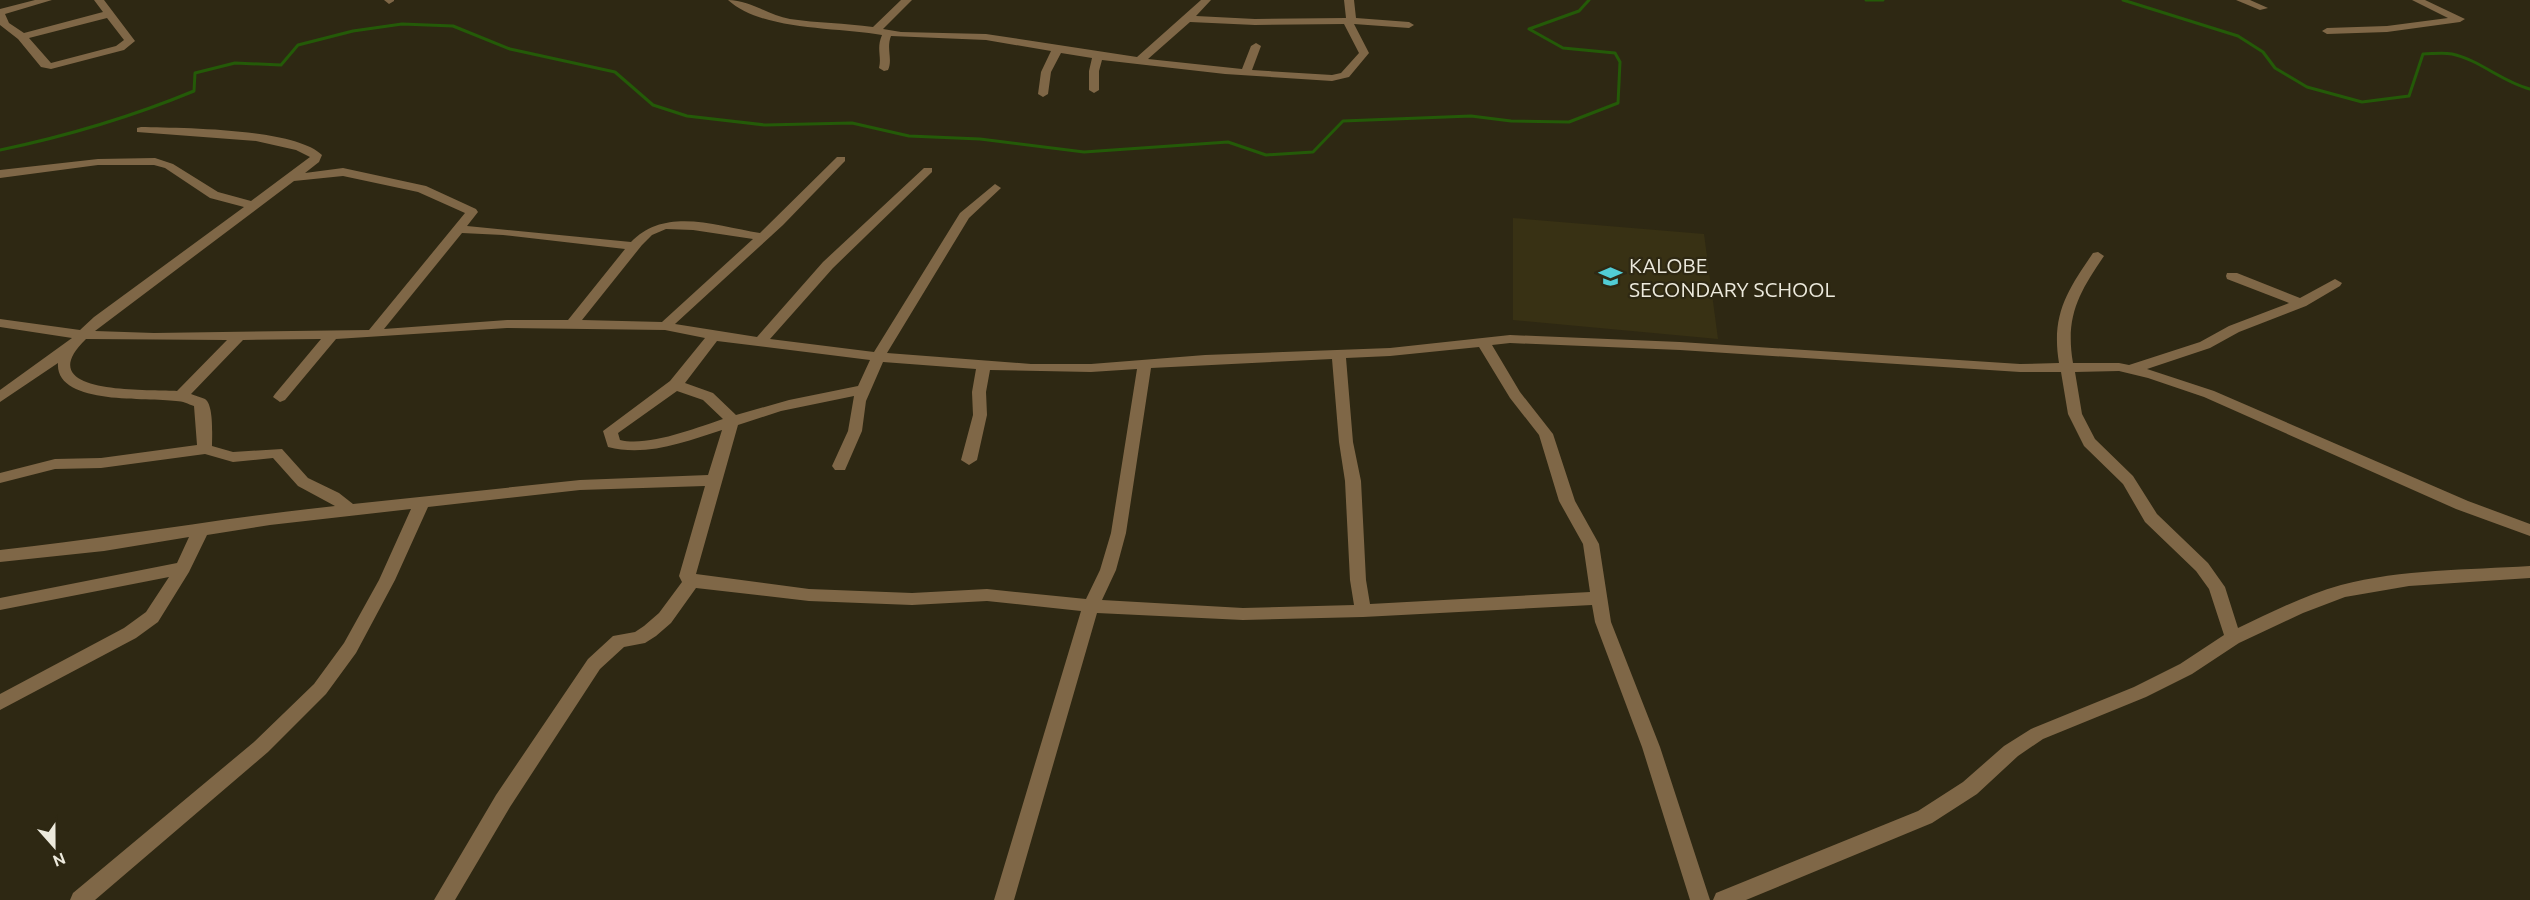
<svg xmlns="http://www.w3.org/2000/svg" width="2530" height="900" font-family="Ubuntu,sans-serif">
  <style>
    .built { fill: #383114 }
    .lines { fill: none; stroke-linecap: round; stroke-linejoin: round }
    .stream { stroke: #245a08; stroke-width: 3 }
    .street { fill: #7f6747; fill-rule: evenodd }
    .labels { text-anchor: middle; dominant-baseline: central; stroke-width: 4.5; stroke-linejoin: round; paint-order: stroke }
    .poi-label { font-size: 21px; fill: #edeadd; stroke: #2e2813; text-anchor: start }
  </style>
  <rect width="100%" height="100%" fill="#2e2813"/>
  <!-- built -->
  <path class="built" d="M1513,218L1704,234L1718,339L1513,320Z"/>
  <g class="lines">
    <!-- stream -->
    <g class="stream">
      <path d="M1866,0H1883"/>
      <path d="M2123,0L2238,36L2263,52L2275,68L2307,87L2362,102L2409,96L2423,54C2432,54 2442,52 2452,54C2480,60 2502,82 2530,89"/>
      <path d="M0,150C67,136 131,117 194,91L195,73L235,63L281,65L298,45L353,31L402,24L453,26L510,49L615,72L653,105L687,116L765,125L852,123L909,136L980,139L1084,152L1228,142L1266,155L1313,152L1343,121L1471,116L1511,121L1569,122L1618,103L1620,62L1615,53L1563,48L1529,29L1579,11L1589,0"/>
    </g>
    <!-- street -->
    <g class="street">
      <path d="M35,0H52L5,14L9,23L24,33L103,12L94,0H104L135,41L124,50L51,69L41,67L18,39L0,25V9ZM107,18L124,40L116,46L51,63L29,38Z"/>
      <path d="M384,0H394V1L389,4Z"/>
      <path d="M728,0C750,0 768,15 790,19C817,23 845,23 873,27L901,0H912L883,29L901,32L986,34L1137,57L1201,0H1211L1196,16L1255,19L1346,18L1344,0H1354L1356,18L1409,22L1414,25L1409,28L1354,24L1369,53L1349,77L1332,81L1225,74L1102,60L1099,71V90L1094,93L1089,90V71L1092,58L1061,53L1051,72L1048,94L1043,97L1038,94L1041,72L1051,51L986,40L891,36C886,49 893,59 888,70L884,71L879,68C882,56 876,49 882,35C837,27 762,31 728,0ZM1190,22L1255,25L1344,24L1359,53L1341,73L1332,75L1252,70L1261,46L1256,43L1251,46L1242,69L1148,59Z"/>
      <path d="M2236,0H2250L2268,8L2260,10Z"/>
      <path d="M2412,0H2425L2465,19L2460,22L2387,32L2327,34L2322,31L2327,28L2387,26L2448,18Z"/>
      <path d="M141,127C180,128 294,128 322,155L319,162L305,173L343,168L426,186L476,209L478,212L467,226L631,242C665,206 717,226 760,233L837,157H845V161L783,225L675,324L757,337L823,262L924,168H932V172L833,268L770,339L874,352L960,213L995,184L1001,188L969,218L887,353L1031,364H1091L1205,355L1390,348L1510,335L1680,342L2020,364L2059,363C2051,315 2067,291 2093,253L2098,252L2104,256C2079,293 2065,316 2073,363H2119L2129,365L2200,342L2229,326L2289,303L2227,279L2226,276L2227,273H2237L2300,298L2335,279L2342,283L2340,286L2306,306L2239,332L2210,348L2147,369L2214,391L2468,501L2530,524V536L2456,509L2204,397L2148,378L2119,371L2075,372L2082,414L2095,439L2133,476L2157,514L2208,563L2225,587L2238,628C2272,612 2305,595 2341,585C2402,569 2468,570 2530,566V578L2409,586L2345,597L2303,613L2239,643L2192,674L2146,697L2043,739L2018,756L1977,794L1932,823L1746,900H1713L1716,893L1918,811L1963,782L2004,746L2031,729L2134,687L2180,664L2224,635L2209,589L2196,571L2145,522L2123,484L2084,446L2068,414L2061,372H2020L1680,350L1510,343L1492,345L1520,392L1553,434L1575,501L1599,544L1611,622L1660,747L1710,900H1690L1642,747L1595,622L1592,605L1363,617L1243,620L1097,613L1014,900H994L1081,611L987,601L912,605L809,601L696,588L671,623L656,636L645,643L624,647L600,669L510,807L455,900H434L496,795L588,659L613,636L635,632L644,626L659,613L682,582L679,576L705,486L580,490L428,507L395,580L356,653L326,694L268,752L95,900H70L73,893L254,742L314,684L344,643L379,580L411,509L270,525L207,535L189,572L158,622L136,638L0,710V694L124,628L146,612L169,577L0,610V598L177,563L189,537L104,551L0,562V550C112,538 223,518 335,506L298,486L273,458L233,462L205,454L101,468L55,469L0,483V473L55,459L101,458L197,445L194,406C188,404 183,401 176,401C148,397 55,406 58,363L0,402V390L72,338L0,327V319L80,330L94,317L244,207L210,198L165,168L154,165H98L0,178V170L98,159L155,158L173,164L218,192L251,201L310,157L296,150L256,141L137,132V128ZM343,176L418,192L465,213L369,330L154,333L95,331L294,181ZM666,229L693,230L753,239L662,322L582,320L642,245L652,235ZM462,233L503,235L625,249L568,320H507L384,329ZM507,328L665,330L705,338L670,381L603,431L608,447C646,457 685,442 722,430L708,475L580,480L353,504L339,493L308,478L282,449L233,452L212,446C212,436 214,405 205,399C201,397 195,396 191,394L243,340L321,339L275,394L273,397L280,402L285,400L336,339ZM86,339L227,340L177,391C150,389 27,396 86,339ZM717,341L870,360L858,386L789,400L736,415L713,393L685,383ZM1479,347L1510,398L1539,435L1559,501L1583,544L1590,592L1370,604L1366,580L1361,481L1353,442L1346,358L1390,356ZM1332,359L1339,442L1345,481L1350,580L1354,605L1243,608L1102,600L1116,570L1126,533L1151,368ZM883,362L976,369L972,392L973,415L961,460L969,465L977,460L987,415L986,392L990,370L1091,372L1137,369L1111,533L1100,570L1086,599L987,589L912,593L809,589L696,574L738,425L781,411L854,396L848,431L832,466L835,470H845L862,431L866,401ZM677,391L703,400L723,419C696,428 648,447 620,440L618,433Z"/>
    </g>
  </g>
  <!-- icons -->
  <defs>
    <symbol id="school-bare" viewBox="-9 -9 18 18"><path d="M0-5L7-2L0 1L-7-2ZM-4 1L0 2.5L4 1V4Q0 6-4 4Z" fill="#51ccd5" stroke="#2e2813" stroke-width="2.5" paint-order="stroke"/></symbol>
  </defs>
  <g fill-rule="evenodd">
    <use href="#school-bare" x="1594" y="260" width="33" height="33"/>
  </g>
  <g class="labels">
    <!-- poi labels -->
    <g class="poi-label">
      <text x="1629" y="265">KALOBE<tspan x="1629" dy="24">SECONDARY SCHOOL</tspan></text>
    </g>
  </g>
  <!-- north arrow -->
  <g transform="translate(54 846) rotate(159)" stroke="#2e2813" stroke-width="4.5" paint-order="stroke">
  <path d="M0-4.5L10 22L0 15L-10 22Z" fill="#edeadd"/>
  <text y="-9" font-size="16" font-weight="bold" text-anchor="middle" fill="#edeadd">N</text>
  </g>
</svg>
